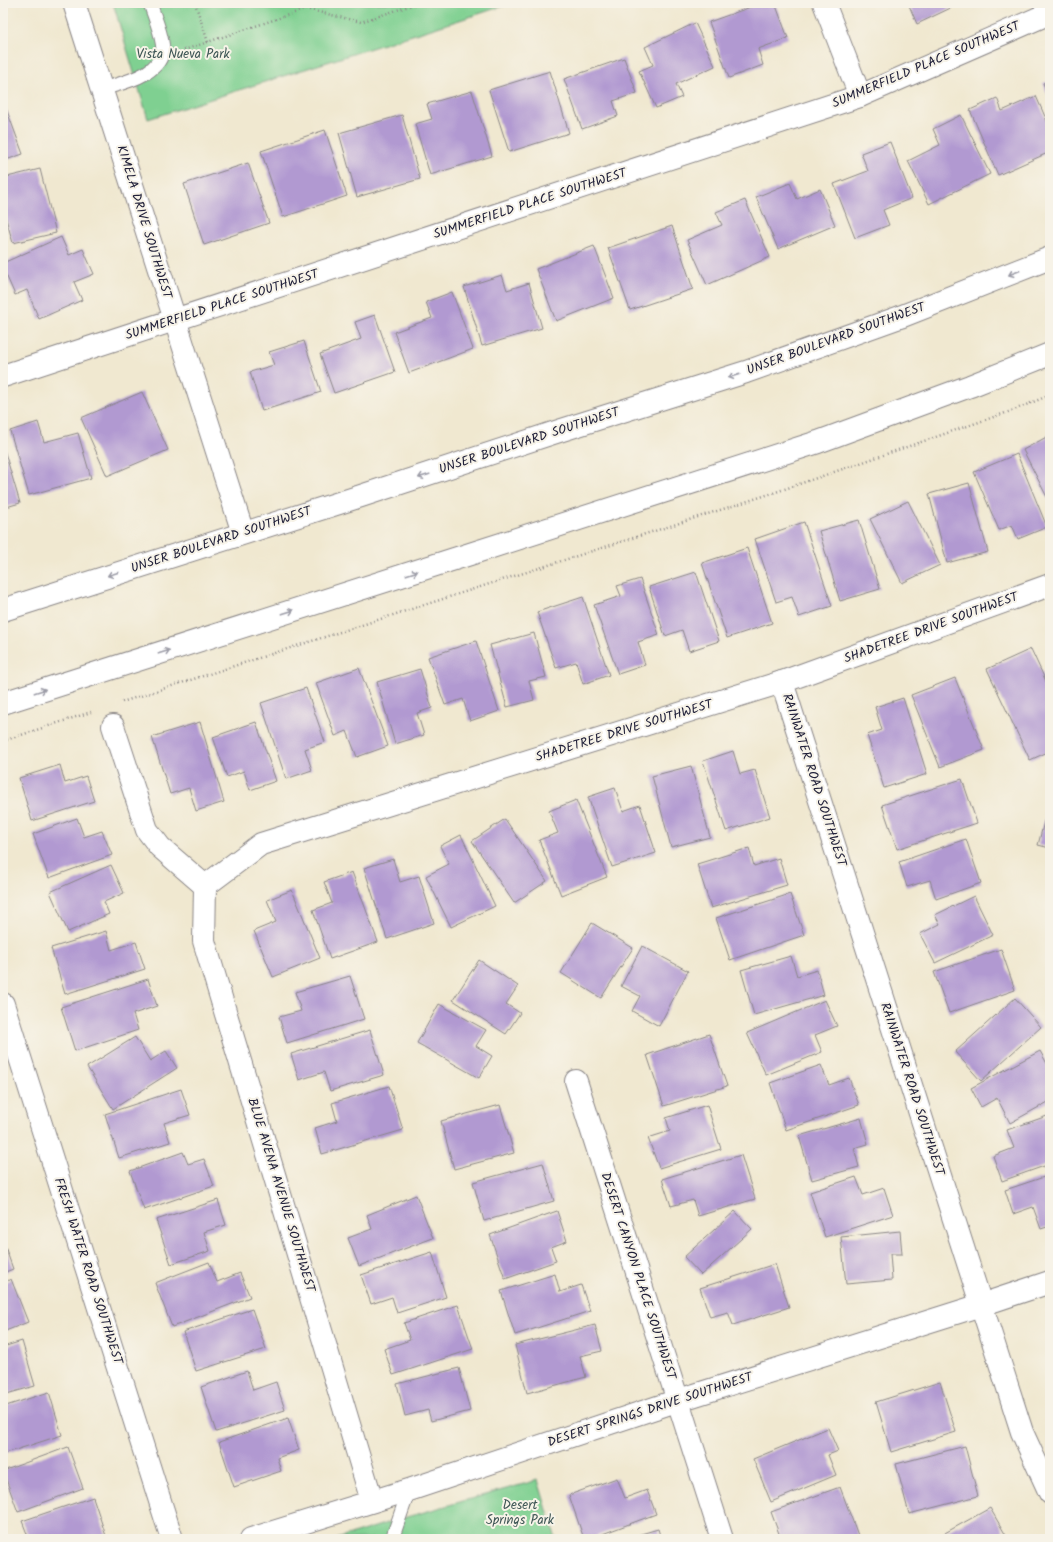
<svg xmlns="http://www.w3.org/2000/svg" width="1053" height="1542" font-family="Kalam,sans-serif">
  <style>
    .green { fill: #7fd091; stroke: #507966 }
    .building { fill: #b199d1 }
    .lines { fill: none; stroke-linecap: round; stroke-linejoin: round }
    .lane-casing { stroke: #898586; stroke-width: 15 }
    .street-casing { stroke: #898586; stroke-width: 24 }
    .secondary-casing { stroke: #898586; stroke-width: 24 }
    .path { stroke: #898586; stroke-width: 2.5; stroke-dasharray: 1 3; stroke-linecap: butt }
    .lane { stroke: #fff; stroke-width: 13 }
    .street { stroke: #fff; stroke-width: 22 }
    .secondary { stroke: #fff; stroke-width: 22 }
    .oneway { stroke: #9c9ca7 }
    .labels { text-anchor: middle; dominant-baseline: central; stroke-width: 4; stroke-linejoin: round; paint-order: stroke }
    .park-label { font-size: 13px; fill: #3e5655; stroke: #f7f3e8 }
    .street-label { font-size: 13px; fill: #22223b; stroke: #f7f3e8 }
  </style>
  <rect width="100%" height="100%" fill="#f7f3e8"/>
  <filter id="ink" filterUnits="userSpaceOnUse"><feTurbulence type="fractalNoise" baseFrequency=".025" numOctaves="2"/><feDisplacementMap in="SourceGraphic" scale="8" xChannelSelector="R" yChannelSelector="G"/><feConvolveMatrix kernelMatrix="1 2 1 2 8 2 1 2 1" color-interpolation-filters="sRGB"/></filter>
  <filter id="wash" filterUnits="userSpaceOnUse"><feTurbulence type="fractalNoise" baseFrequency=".012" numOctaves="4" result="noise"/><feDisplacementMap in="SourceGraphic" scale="16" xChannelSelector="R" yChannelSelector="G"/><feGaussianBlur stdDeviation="0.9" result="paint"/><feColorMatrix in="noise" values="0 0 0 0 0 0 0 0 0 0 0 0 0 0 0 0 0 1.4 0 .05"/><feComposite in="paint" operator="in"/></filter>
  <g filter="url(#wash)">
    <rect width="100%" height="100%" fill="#f0e8d0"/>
    <!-- green -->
    <g class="green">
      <path d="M113,3H513L148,119Z"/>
      <path d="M538,1480L556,1539H337L403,1518Z"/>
    </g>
    <g id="blocks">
      <!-- building -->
      <g class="building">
        <path d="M762,3H775L788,38L758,49L763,65L729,78L709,22Z"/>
        <path d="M908,3H956L957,5L917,24Z"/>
        <path d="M695,23L715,66L676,84L682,97L656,108L639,71L653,65L645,47Z"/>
        <path d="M624,58L637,93L613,101L618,116L582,129L564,79Z"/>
        <path d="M550,71L569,133L509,152L489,90Z"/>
        <path d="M1050,81V101L1043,83Z"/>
        <path d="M472,91L492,156L430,175L415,124L432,119L427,104Z"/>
        <path d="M1036,96L1050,128V152L998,175L970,110L997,98L1002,111Z"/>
        <path d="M3,100L23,154L3,161Z"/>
        <path d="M402,115L420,179L357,197L339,133Z"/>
        <path d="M961,115L990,174L929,204L908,161L940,145L933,129Z"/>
        <path d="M325,130L347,196L283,217L261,151Z"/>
        <path d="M890,142L912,198L883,210L889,225L855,238L834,184L868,171L861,153Z"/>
        <path d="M248,163L269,223L204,245L184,184Z"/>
        <path d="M40,169L56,233L13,243L4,212H3V178Z"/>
        <path d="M790,183L797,199L820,189L835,225L778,249L756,197Z"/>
        <path d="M745,200L770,257L707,285L687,240L722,225L716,212Z"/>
        <path d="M672,226L693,289L630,310L608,248Z"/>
        <path d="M61,237L69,255L83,249L94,274L74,282L82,300L39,319L27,290L15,295L3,268V263Z"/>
        <path d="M594,246L614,298L556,321L536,269Z"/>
        <path d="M502,275L507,290L529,283L542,328L482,346L464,287Z"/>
        <path d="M452,292L473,349L409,373L394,332L432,318L426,302Z"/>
        <path d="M375,315L395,372L334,393L320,354L361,339L355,322Z"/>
        <path d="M304,341L321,392L262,411L250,372L274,365L269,352Z"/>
        <path d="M142,392L168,450L107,476L81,418Z"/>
        <path d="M38,422L44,442L78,433L91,478L29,495L10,431Z"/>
        <path d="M1050,435V503L1023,450Z"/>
        <path d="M3,446L20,503L3,508Z"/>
        <path d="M1017,454L1047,527L1018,539L1012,525L999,530L974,472Z"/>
        <path d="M969,483L988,552L947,563L929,494Z"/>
        <path d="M908,501L940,565L902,583L870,519Z"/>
        <path d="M859,520L880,589L840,601L819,531Z"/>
        <path d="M804,522L832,606L799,617L792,597L776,602L755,539Z"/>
        <path d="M747,548L772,623L727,638L702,563Z"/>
        <path d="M696,572L719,641L689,651L682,630L665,636L649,587Z"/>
        <path d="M640,579L659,635L638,642L645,665L618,674L594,605L621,596L617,586Z"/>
        <path d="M583,597L609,675L583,684L576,662L556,668L537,612Z"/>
        <path d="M534,633L546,677L529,681L534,700L507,707L490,645Z"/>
        <path d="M476,641L499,711L470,721L463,699L445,705L428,657Z"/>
        <path d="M1031,649L1050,690V751L1030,760L987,669Z"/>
        <path d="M359,668L388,746L357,757L347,731L335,736L316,683Z"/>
        <path d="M420,669L432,708L417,713L424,735L395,744L377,682Z"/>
        <path d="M955,678L984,750L940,767L911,695Z"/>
        <path d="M306,688L325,742L305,749L312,770L286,779L261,703Z"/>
        <path d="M903,698L927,774L884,788L867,735L882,730L875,707Z"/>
        <path d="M200,722L224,802L196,811L189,788L170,794L152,737Z"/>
        <path d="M256,722L276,781L250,790L244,771L227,777L213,737Z"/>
        <path d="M733,751L740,774L755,770L770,817L726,831L703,761Z"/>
        <path d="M60,765L65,783L86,776L94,801L32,821L19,778Z"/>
        <path d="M691,766L710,837L671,847L652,776Z"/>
        <path d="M962,779L977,823L897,849L882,805Z"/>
        <path d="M615,788L623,811L640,805L656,853L612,867L588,797Z"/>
        <path d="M576,800L607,877L561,895L539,840L558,833L549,811Z"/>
        <path d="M1046,814L1050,815V848L1038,845Z"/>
        <path d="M77,818L84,837L102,831L112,855L49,878L33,834Z"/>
        <path d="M505,819L547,881L514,903L472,841Z"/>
        <path d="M461,835L495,906L451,927L426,876L449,864L440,846Z"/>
        <path d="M966,839L981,883L936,899L930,880L907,887L899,862Z"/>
        <path d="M749,848L754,866L779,858L787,885L711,908L697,864Z"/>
        <path d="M393,859L400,882L419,876L434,923L387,939L364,868Z"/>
        <path d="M111,865L124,893L104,902L109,914L68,932L50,892Z"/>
        <path d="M352,872L378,942L330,959L313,910L332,903L324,882Z"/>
        <path d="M292,890L320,958L273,977L254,931L276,922L267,900Z"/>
        <path d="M790,894L804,935L730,960L716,918Z"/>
        <path d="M974,896L993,935L935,963L920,934L940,924L935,915Z"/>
        <path d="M592,923L633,948L601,998L561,973Z"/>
        <path d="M106,931L111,950L136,942L145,969L65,994L51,948Z"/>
        <path d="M642,946L688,971L659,1026L632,1011L640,996L621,986Z"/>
        <path d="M1001,949L1015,990L949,1013L934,972Z"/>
        <path d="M791,956L797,976L817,970L824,995L754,1015L741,970Z"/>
        <path d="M479,960L518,986L506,1004L520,1013L506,1034L453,1000Z"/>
        <path d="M350,976L364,1019L287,1043L279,1017L301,1011L295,992Z"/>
        <path d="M148,979L157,1006L133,1014L138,1030L75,1051L61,1007Z"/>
        <path d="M1015,998L1041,1027L981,1081L955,1052Z"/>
        <path d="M825,1000L837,1026L815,1035L822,1052L766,1075L747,1033Z"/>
        <path d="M439,1004L486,1030L476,1046L492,1056L479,1078L417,1043Z"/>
        <path d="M370,1030L384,1075L330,1091L324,1072L299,1080L291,1054Z"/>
        <path d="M709,1034L727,1086L664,1106L647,1055Z"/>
        <path d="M135,1037L150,1061L166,1051L177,1068L113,1109L87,1067Z"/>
        <path d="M1040,1051L1050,1069V1101L1010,1123L997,1098L981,1107L971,1088Z"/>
        <path d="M821,1065L829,1085L849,1078L859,1105L786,1130L770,1083Z"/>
        <path d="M389,1086L403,1130L322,1154L315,1128L337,1121L332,1103Z"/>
        <path d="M181,1089L190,1115L164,1123L170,1142L119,1158L105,1114Z"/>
        <path d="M500,1105L514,1153L454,1169L441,1121Z"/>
        <path d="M707,1105L721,1149L659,1168L648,1138L670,1131L666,1118Z"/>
        <path d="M1050,1115V1164L1002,1181L993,1156L1014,1148L1007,1130Z"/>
        <path d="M861,1118L868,1144L854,1148L859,1167L812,1180L799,1136Z"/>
        <path d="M183,1152L188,1164L204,1159L214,1186L144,1210L130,1171Z"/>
        <path d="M741,1155L755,1199L698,1216L693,1200L671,1206L662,1179Z"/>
        <path d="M543,1163L554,1201L484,1221L473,1182Z"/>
        <path d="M1050,1175V1226L1041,1229L1033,1207L1013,1214L1005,1190Z"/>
        <path d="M856,1177L863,1195L884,1188L893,1215L825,1237L810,1192Z"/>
        <path d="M416,1195L433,1238L359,1266L348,1238L372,1229L367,1215Z"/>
        <path d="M218,1200L226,1225L204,1232L210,1251L171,1264L156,1220Z"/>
        <path d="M557,1211L567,1241L551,1247L556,1261L505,1279L490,1235Z"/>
        <path d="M735,1211L752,1229L701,1275L684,1257Z"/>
        <path d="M900,1231L902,1254H890L892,1280L846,1284L841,1237Z"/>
        <path d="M3,1241L13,1269L3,1273Z"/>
        <path d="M432,1252L446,1297L397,1313L392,1297L371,1304L361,1275Z"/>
        <path d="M209,1262L217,1282L240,1273L250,1297L172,1327L155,1283Z"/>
        <path d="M775,1264L789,1307L733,1325L728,1312L710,1317L700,1288Z"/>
        <path d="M555,1274L560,1292L581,1285L590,1311L515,1335L501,1291Z"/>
        <path d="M11,1279L28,1322L3,1332V1283Z"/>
        <path d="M458,1305L473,1349L393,1375L384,1349L410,1340L404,1323Z"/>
        <path d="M252,1309L266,1349L196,1371L183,1332Z"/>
        <path d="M595,1325L602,1351L580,1356L586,1377L527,1393L515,1345Z"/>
        <path d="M22,1341L35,1386L3,1395V1347Z"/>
        <path d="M459,1368L470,1411L431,1421L428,1410L405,1416L397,1384Z"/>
        <path d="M247,1371L253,1390L276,1382L285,1410L216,1432L201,1387Z"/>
        <path d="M940,1382L956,1432L891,1452L876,1402Z"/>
        <path d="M49,1392L62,1435L3,1454V1407Z"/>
        <path d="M288,1418L299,1450L277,1458L281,1471L234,1487L219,1442Z"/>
        <path d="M828,1428L838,1451L828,1455L836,1475L771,1502L753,1459Z"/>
        <path d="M965,1446L978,1496L909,1514L896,1464Z"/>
        <path d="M68,1447L83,1488L18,1512L3,1471Z"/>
        <path d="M617,1478L625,1498L647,1490L656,1514L589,1539H584L569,1495Z"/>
        <path d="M840,1487L859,1538L781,1539L771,1512Z"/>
        <path d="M93,1497L107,1539H52L51,1536L42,1539H29L22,1521Z"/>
        <path d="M990,1508L1008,1539H934Z"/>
        <path d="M658,1529L661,1539H624Z"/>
      </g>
    </g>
  </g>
  <g filter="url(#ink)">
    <use href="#blocks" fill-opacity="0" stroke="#898586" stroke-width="1"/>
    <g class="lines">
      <defs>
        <g id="lane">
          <path d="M102,89C123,83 169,73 162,42C160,29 154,16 150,3"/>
          <path d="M392,1539L409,1490"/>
        </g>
        <g id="street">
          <path d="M74,3L243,533"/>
          <path d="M824,3L860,96"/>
          <path d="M3,376L860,96L1050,13"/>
          <path d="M782,682L1022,1432L1050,1493"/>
          <path d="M113,726L147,830L160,847L205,886"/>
          <path d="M205,886L261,844L782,682L1050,585"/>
          <path d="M205,886L204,941L372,1501"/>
          <path d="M3,1004L172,1539"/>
          <path d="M576,1081L722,1539"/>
          <path d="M251,1539L409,1490L679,1400L981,1305L1050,1282"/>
        </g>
        <g id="secondary">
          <path d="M3,610L361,496L562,430L746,372L900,317L1050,258"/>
          <path d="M3,703L470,554L818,442L970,386L1050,354"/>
        </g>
      </defs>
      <!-- lane casing -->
      <use href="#lane" class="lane-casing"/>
      <!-- street casing -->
      <use href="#street" class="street-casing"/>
      <!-- secondary casing -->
      <use href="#secondary" class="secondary-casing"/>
      <!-- path -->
      <g class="path">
        <path d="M195,3L208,42"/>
        <path d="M184,50L306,9L361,22L418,3"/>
        <path d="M122,702L773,493L1014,410L1050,395"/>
        <path d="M3,741L91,712"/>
      </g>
      <!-- lane -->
      <use href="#lane" class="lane"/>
      <!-- street -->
      <use href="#street" class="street"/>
      <!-- secondary -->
      <use href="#secondary" class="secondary"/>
    </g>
    <!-- one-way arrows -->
    <defs><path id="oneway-shaft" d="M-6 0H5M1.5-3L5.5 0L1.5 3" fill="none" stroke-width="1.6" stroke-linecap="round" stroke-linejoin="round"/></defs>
    <g class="oneway">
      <use href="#oneway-shaft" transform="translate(1014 273) rotate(159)"/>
      <use href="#oneway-shaft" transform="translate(734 376) rotate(163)"/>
      <use href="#oneway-shaft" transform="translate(424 476) rotate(162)"/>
      <use href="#oneway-shaft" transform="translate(412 573) rotate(-18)"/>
      <use href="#oneway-shaft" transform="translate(113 574) rotate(162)"/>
      <use href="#oneway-shaft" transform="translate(288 612) rotate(-18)"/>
      <use href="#oneway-shaft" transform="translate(164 652) rotate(-18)"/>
      <use href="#oneway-shaft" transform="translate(40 691) rotate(-18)"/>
    </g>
  </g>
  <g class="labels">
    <!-- park labels -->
    <g class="park-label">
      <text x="183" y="54">Vista Nueva Park</text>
      <text x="520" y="1505">Desert<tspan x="520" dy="15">Springs Park</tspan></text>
    </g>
    <!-- street labels -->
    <g class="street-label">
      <text transform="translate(926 65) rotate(-23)">SUMMERFIELD PLACE SOUTHWEST</text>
      <text transform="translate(530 204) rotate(-18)">SUMMERFIELD PLACE SOUTHWEST</text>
      <text transform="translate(144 222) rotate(73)">KIMELA DRIVE SOUTHWEST</text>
      <text transform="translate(222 305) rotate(-18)">SUMMERFIELD PLACE SOUTHWEST</text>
      <text transform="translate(836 339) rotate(-20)">UNSER BOULEVARD SOUTHWEST</text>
      <text transform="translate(529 441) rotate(-18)">UNSER BOULEVARD SOUTHWEST</text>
      <text transform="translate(221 540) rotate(-18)">UNSER BOULEVARD SOUTHWEST</text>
      <text transform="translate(931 628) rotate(-20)">SHADETREE DRIVE SOUTHWEST</text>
      <text transform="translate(624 731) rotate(-17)">SHADETREE DRIVE SOUTHWEST</text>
      <text transform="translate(814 780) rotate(72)">RAINWATER ROAD SOUTHWEST</text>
      <text transform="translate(912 1089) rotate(72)">RAINWATER ROAD SOUTHWEST</text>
      <text transform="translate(281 1195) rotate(73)">BLUE AVENA AVENUE SOUTHWEST</text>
      <text transform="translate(88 1271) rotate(72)">FRESH WATER ROAD SOUTHWEST</text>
      <text transform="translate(638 1276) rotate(72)">DESERT CANYON PLACE SOUTHWEST</text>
      <text transform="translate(650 1410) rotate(-18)">DESERT SPRINGS DRIVE SOUTHWEST</text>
    </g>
  </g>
  <!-- margin -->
  <rect width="1053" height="1542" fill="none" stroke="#f7f3e8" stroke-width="16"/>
</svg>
